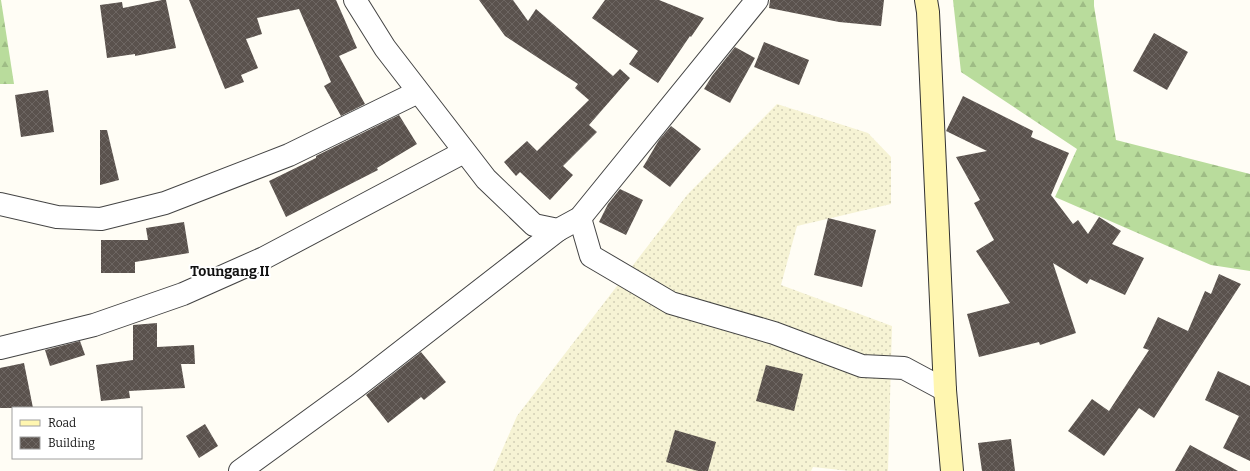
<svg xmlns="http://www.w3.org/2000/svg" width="1250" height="471" font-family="Bitter,serif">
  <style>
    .farmland { fill: url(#farmland-dots) }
    .forest { fill: url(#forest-firs) }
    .building { fill: url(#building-cross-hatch) }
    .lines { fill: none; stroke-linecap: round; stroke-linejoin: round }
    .street-casing { stroke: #444; stroke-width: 24 }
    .secondary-casing { stroke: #333; stroke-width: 24 }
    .street { stroke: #fff; stroke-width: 22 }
    .secondary { stroke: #fff6b0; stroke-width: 22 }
    .labels { text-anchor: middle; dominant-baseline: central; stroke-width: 4; stroke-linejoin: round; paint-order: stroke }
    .quarter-label { font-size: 14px; font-weight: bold; fill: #111; stroke: #fff }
  </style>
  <defs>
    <pattern id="farmland-dots" width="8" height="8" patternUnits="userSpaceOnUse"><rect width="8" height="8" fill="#f6f3d4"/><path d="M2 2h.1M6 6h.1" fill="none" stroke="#d2cfb5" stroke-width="1.8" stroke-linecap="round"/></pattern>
    <pattern id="forest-firs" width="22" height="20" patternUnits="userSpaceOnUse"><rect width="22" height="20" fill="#b9dc9c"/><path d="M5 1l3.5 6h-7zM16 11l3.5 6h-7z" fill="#9ebc85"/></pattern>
    <pattern id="building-cross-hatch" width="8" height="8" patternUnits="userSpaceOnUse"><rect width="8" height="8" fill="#5a524d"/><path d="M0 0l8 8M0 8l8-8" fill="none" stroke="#6d6662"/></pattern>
  </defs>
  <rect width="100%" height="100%" fill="#fffdf5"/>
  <!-- farmland -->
  <path class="farmland" d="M777,104L868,133L891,157V204L797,226L781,285L892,326L888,471H850L813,467L811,471H493L517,416L687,195Z"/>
  <!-- forest -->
  <g class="forest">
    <path d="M0,0H1L14,84H0Z"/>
    <path d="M953,0H1094V6L1116,140L1250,174V271L1211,265L1055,197L1077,149L961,72Z"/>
  </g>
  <!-- building -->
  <g class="building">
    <path d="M162,0H166L176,48L135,56V54L107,58L100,5L122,2L123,8Z"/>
    <path d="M189,0H336L357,48L339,56L365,104L341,116L324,86L331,82L299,9L257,18L262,34L246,39L258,68L241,75L244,82L225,89Z"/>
    <path d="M479,0H513L528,21L536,9L613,76L620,69L630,78L589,125L597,132L563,166L573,175L550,200L520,172L516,176L504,162L527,141L537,151L589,100L575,88L578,84L505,36Z"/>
    <path d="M605,0H659L704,18L691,37L690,36L658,83L629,64L638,51L592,18Z"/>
    <path d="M770,0H884L881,26L839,22L769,8Z"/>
    <path d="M1154,33L1188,52L1167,90L1133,71Z"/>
    <path d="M764,42L809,60L799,85L754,67Z"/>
    <path d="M735,47L755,58L730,103L704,89L712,76Z"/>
    <path d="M48,90L54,132L21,137L15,95Z"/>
    <path d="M963,96L1033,131L1031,137L1069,153L1051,195L1073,224L1078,220L1088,234L1099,217L1121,231L1112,244L1144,258L1125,295L1090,279L1087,284L1053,263L1076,333L1040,345L1039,342L979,357L967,314L1010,303L976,251L994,240L974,203L980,200L956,157L987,151L946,131Z"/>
    <path d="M399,115L417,144L377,168L378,170L286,217L269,181L316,158V156Z"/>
    <path d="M671,126L701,149L670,187L643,167L659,140Z"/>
    <path d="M100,130H107L119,180L100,185Z"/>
    <path d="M620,189L643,200L626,235L599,222L608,204Z"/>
    <path d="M828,218L876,230L862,287L814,275Z"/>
    <path d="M184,222L189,253L135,262V273H101V240H148L146,228Z"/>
    <path d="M1219,274L1241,284L1154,418L1139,408L1104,456L1068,431L1092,399L1109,411L1149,350L1143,348L1158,317L1188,331L1205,291L1211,294Z"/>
    <path d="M157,323V347L194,345L195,364H181L185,388L129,391L130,398L101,401L96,365L133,360V325Z"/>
    <path d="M80,341L85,355L50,366L45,350Z"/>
    <path d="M421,352L446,382L424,400L421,397L388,423L366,395Z"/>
    <path d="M24,363L33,408H0V368Z"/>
    <path d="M766,365L803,374L794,411L756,401Z"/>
    <path d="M1218,371L1250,386V461L1223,448L1239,416L1205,400Z"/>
    <path d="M205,424L218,446L199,458L186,436Z"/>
    <path d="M675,430L716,442L708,471H698L666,462Z"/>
    <path d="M1011,439L1015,471H982L978,443Z"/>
    <path d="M1190,445L1238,471H1175Z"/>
  </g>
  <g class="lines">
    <defs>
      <g id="street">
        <path d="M355,0L385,48L486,179L534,225L558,230L580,218L757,0"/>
        <path d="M0,204L57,217L101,219L165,203L289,155L418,92"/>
        <path d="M580,218L591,256L671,303L774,333L862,366L904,368L945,390"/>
        <path d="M0,348L94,325L183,294L264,258L464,152"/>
        <path d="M240,471L357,386L558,230"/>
      </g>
      <path id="secondary" d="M926,0L928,12L945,390L952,471"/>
    </defs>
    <!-- street casing -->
    <use href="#street" class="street-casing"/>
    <!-- secondary casing -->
    <use href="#secondary" class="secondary-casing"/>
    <!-- street -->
    <use href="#street" class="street"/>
    <!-- secondary -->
    <use href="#secondary" class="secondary"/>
  </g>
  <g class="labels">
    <!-- quarter labels -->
    <g class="quarter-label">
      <text x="230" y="271">Toungang II</text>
    </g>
  </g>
  <!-- legend -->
  <rect x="12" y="407" width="130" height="52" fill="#ffffff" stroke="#a0a0a0"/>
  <rect x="20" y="420" width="20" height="6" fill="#fff6b0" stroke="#a0a0a0"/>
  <text x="48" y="427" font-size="12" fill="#111111">Road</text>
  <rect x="20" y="437" width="20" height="12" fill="url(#building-cross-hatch)" stroke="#a0a0a0"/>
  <text x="48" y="447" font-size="12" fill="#111111">Building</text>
</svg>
